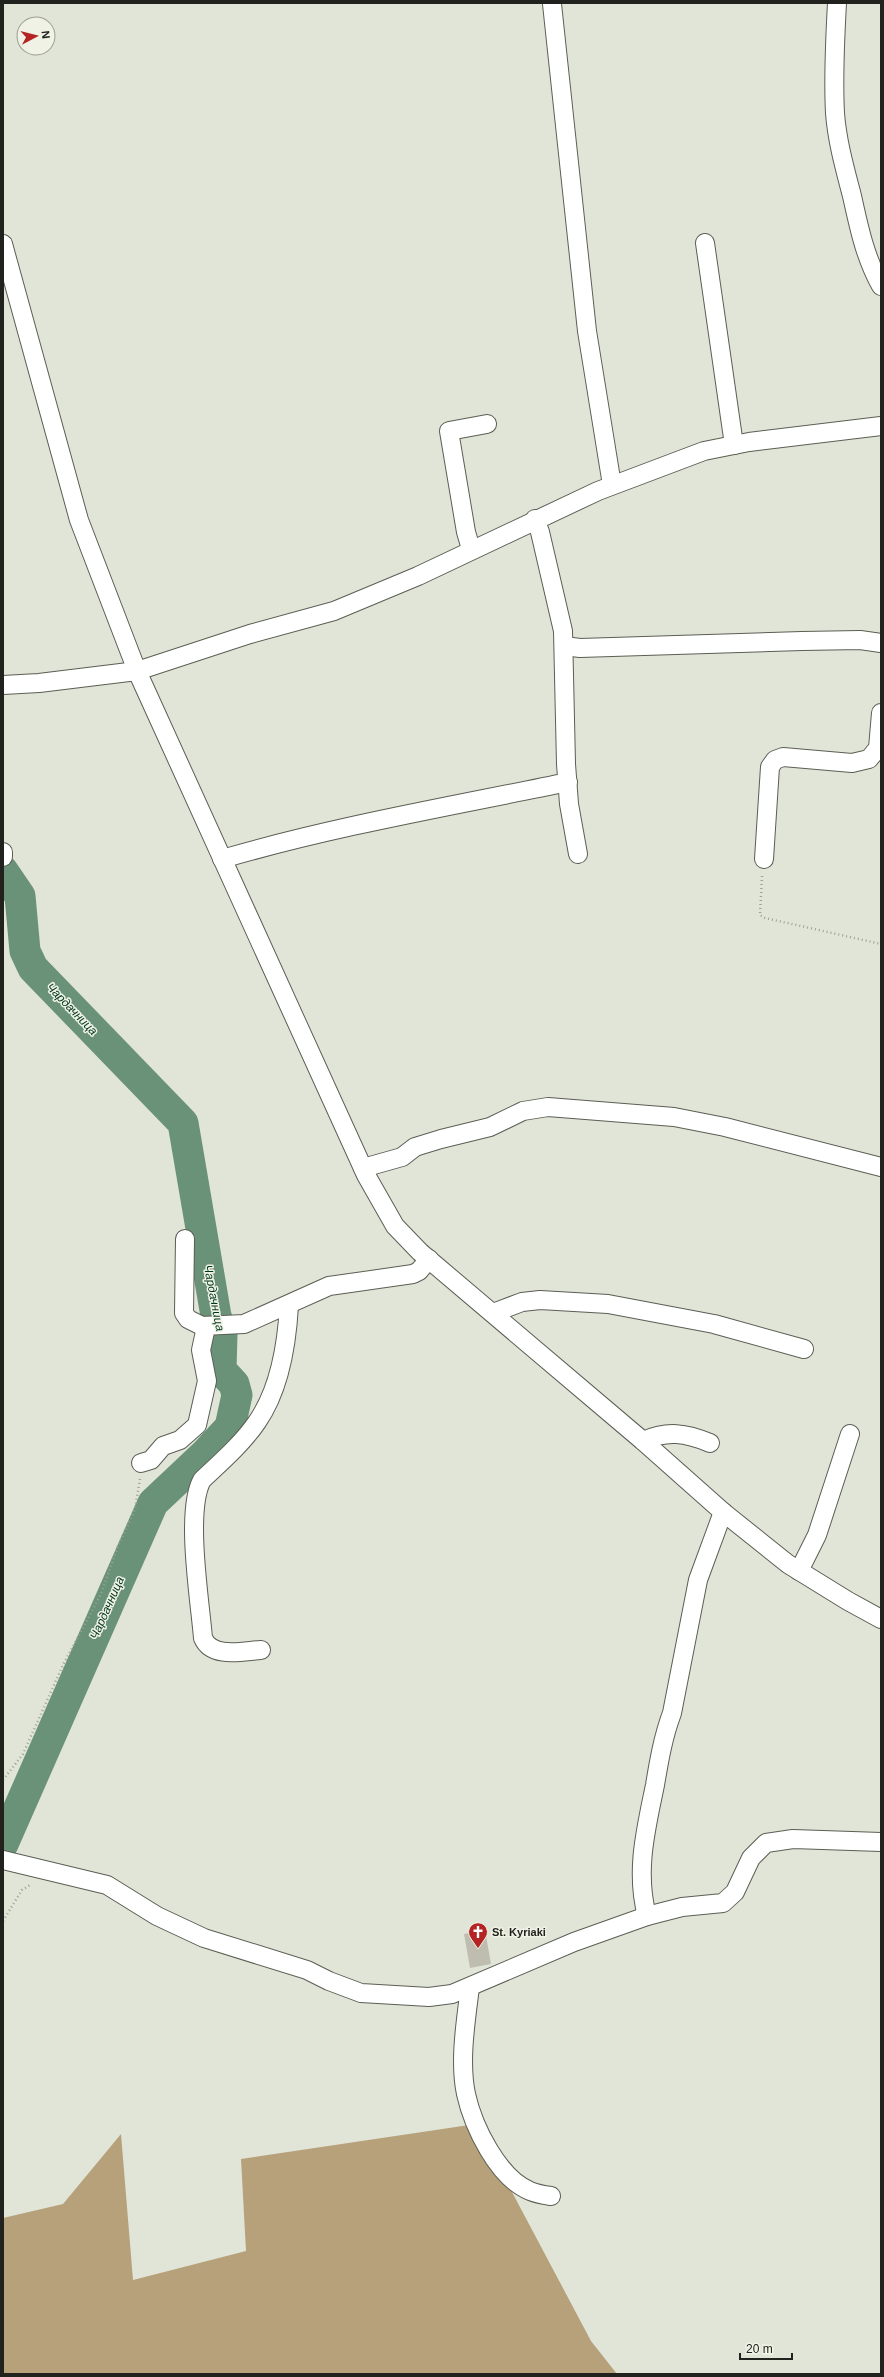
<svg xmlns="http://www.w3.org/2000/svg" width="884" height="2377" font-family="Helvetica,sans-serif">
  <style>
    .forest { fill: #b6a17b }
    .lines { fill: none; stroke-linecap: round; stroke-linejoin: round }
    .river { stroke: #6a9279; stroke-width: 31 }
    .building { fill: #bebdb0 }
    .minor-casing { stroke: #5b5e53; stroke-width: 20 }
    .path { stroke: #9ea197; stroke-width: 2.5; stroke-dasharray: 1 3; stroke-linecap: butt }
    .minor { stroke: #fff; stroke-width: 18 }
    .labels { text-anchor: middle; dominant-baseline: central; stroke-width: 3; stroke-linejoin: round; paint-order: stroke }
    .poi-label { font-size: 11px; font-weight: bold; fill: #21221d; stroke: #eff2e5; text-anchor: start }
    .water-label { font-size: 12px; font-style: italic; fill: #00371e; stroke: #eff2e5 }
  </style>
  <rect width="100%" height="100%" fill="#e1e5d8"/>
  <!-- forest -->
  <path class="forest" d="M476,2124L591,2341L617,2374H3V2218L63,2204L121,2134L133,2280L246,2251L241,2159Z"/>
  <g class="lines">
    <!-- river -->
    <path class="river" d="M3,871L20,896L25,951L33,968L183,1123L216,1316L222,1334L221,1370L234,1384L237,1395L230,1427L205,1454L153,1503L3,1844"/>
  </g>
  <!-- building -->
  <path class="building" d="M485,1930L491,1964L470,1968L464,1934Z"/>
  <g class="lines">
    <defs>
      <g id="minor">
        <path d="M837,3C835,39 833,76 835,113C837,141 845,169 852,196C859,228 865,257 881,286"/>
        <path d="M552,4L587,331L612,485"/>
        <path d="M705,243L734,445"/>
        <path d="M3,244L79,520L137,671L366,1175L395,1226L420,1252L643,1441L723,1512L788,1564L848,1601L881,1619"/>
        <path d="M535,519L540,532L563,631L566,764L569,804L578,854"/>
        <path d="M471,549L466,532L449,431L487,424"/>
        <path d="M564,646L580,648L802,641L860,640L881,643"/>
        <path d="M3,685L39,683L137,671L250,634L334,611L418,576L598,491L704,451L749,442L881,426"/>
        <path d="M3,852V857"/>
        <path d="M222,859C335,826 452,806 568,782"/>
        <path d="M764,859L770,767L775,760L783,757L852,763L869,759L878,748L881,713"/>
        <path d="M363,1168L402,1157L415,1147L441,1139L490,1127L523,1111L548,1107L674,1117L725,1127L881,1167"/>
        <path d="M185,1239L184,1313L188,1319L202,1326L244,1324L329,1286L413,1274L419,1271L429,1259"/>
        <path d="M493,1313L522,1302L540,1300L608,1304L714,1324L804,1349"/>
        <path d="M643,1441C667,1430 686,1433 710,1443"/>
        <path d="M141,1463L151,1460L163,1446L180,1440L197,1425L207,1381L201,1350L206,1327"/>
        <path d="M799,1571L817,1535L850,1434"/>
        <path d="M261,1650C243,1651 212,1659 203,1638C200,1601 185,1511 202,1480C221,1462 242,1444 257,1422C280,1389 287,1343 289,1305"/>
        <path d="M3,1860L107,1885L157,1916L204,1938L307,1970L329,1981L361,1993L429,1997L452,1994L574,1942L647,1916L682,1907L723,1903L735,1892L751,1858L766,1843L793,1839L881,1842"/>
        <path d="M647,1916C635,1871 646,1829 655,1785C659,1761 663,1737 672,1713L698,1580L723,1512"/>
        <path d="M470,1987C466,2020 459,2061 466,2094C473,2126 498,2178 530,2191C537,2194 544,2195 551,2196"/>
      </g>
    </defs>
    <!-- minor casing -->
    <use href="#minor" class="minor-casing"/>
    <!-- path -->
    <g class="path">
      <path d="M762,876L760,915L765,918L881,944"/>
      <path d="M3,1780L23,1754L63,1665L101,1594L118,1546L135,1509L140,1479"/>
      <path d="M3,1921L22,1890L30,1885"/>
    </g>
    <!-- minor -->
    <use href="#minor" class="minor"/>
  </g>
  <!-- icons -->
  <defs>
    <symbol id="church-pin" viewBox="-11 -11 22 30"><path d="M0 17L-7.5 6A9.5 9.5 0 1 1 7.5 6Z" fill="#b42425" stroke="#eff2e5"/><path d="M-1.2-6h2.4v3.5h3.3v2.4h-3.3V6h-2.4V-.1h-3.3v-2.4h3.3Z" fill="#fff"/></symbol>
  </defs>
  <g fill-rule="evenodd">
    <use href="#church-pin" x="467" y="1921" width="22" height="30"/>
  </g>
  <g class="labels">
    <!-- poi labels -->
    <g class="poi-label">
      <text x="492" y="1932">St. Kyriaki</text>
    </g>
    <!-- water labels -->
    <g class="water-label">
      <text transform="translate(72 1009) rotate(46)">Чардачница</text>
      <text transform="translate(214 1298) rotate(79)">Чардачница</text>
      <text transform="translate(107 1608) rotate(-66)">Чардачница</text>
    </g>
  </g>
  <!-- border -->
  <rect width="884" height="2377" fill="none" stroke="#21221d" stroke-width="8"/>
  <!-- north arrow -->
  <g transform="translate(36 36) rotate(83)"><circle r="19" fill="#eff2e5" stroke="#9d9f95"/>
  <path d="M0-3L7 15L0 10L-7 15Z" fill="#b42425"/>
  <text y="-6" font-size="11" font-weight="bold" text-anchor="middle" fill="#21221d">N</text>
  </g>
  <!-- scale -->
  <path d="M740 2353v6h52v-6" fill="none" stroke="#21221d" stroke-width="2"/>
  <text x="746" y="2353" font-size="12" fill="#21221d" stroke="#eff2e5" stroke-width="3" paint-order="stroke">20 m</text>
</svg>
